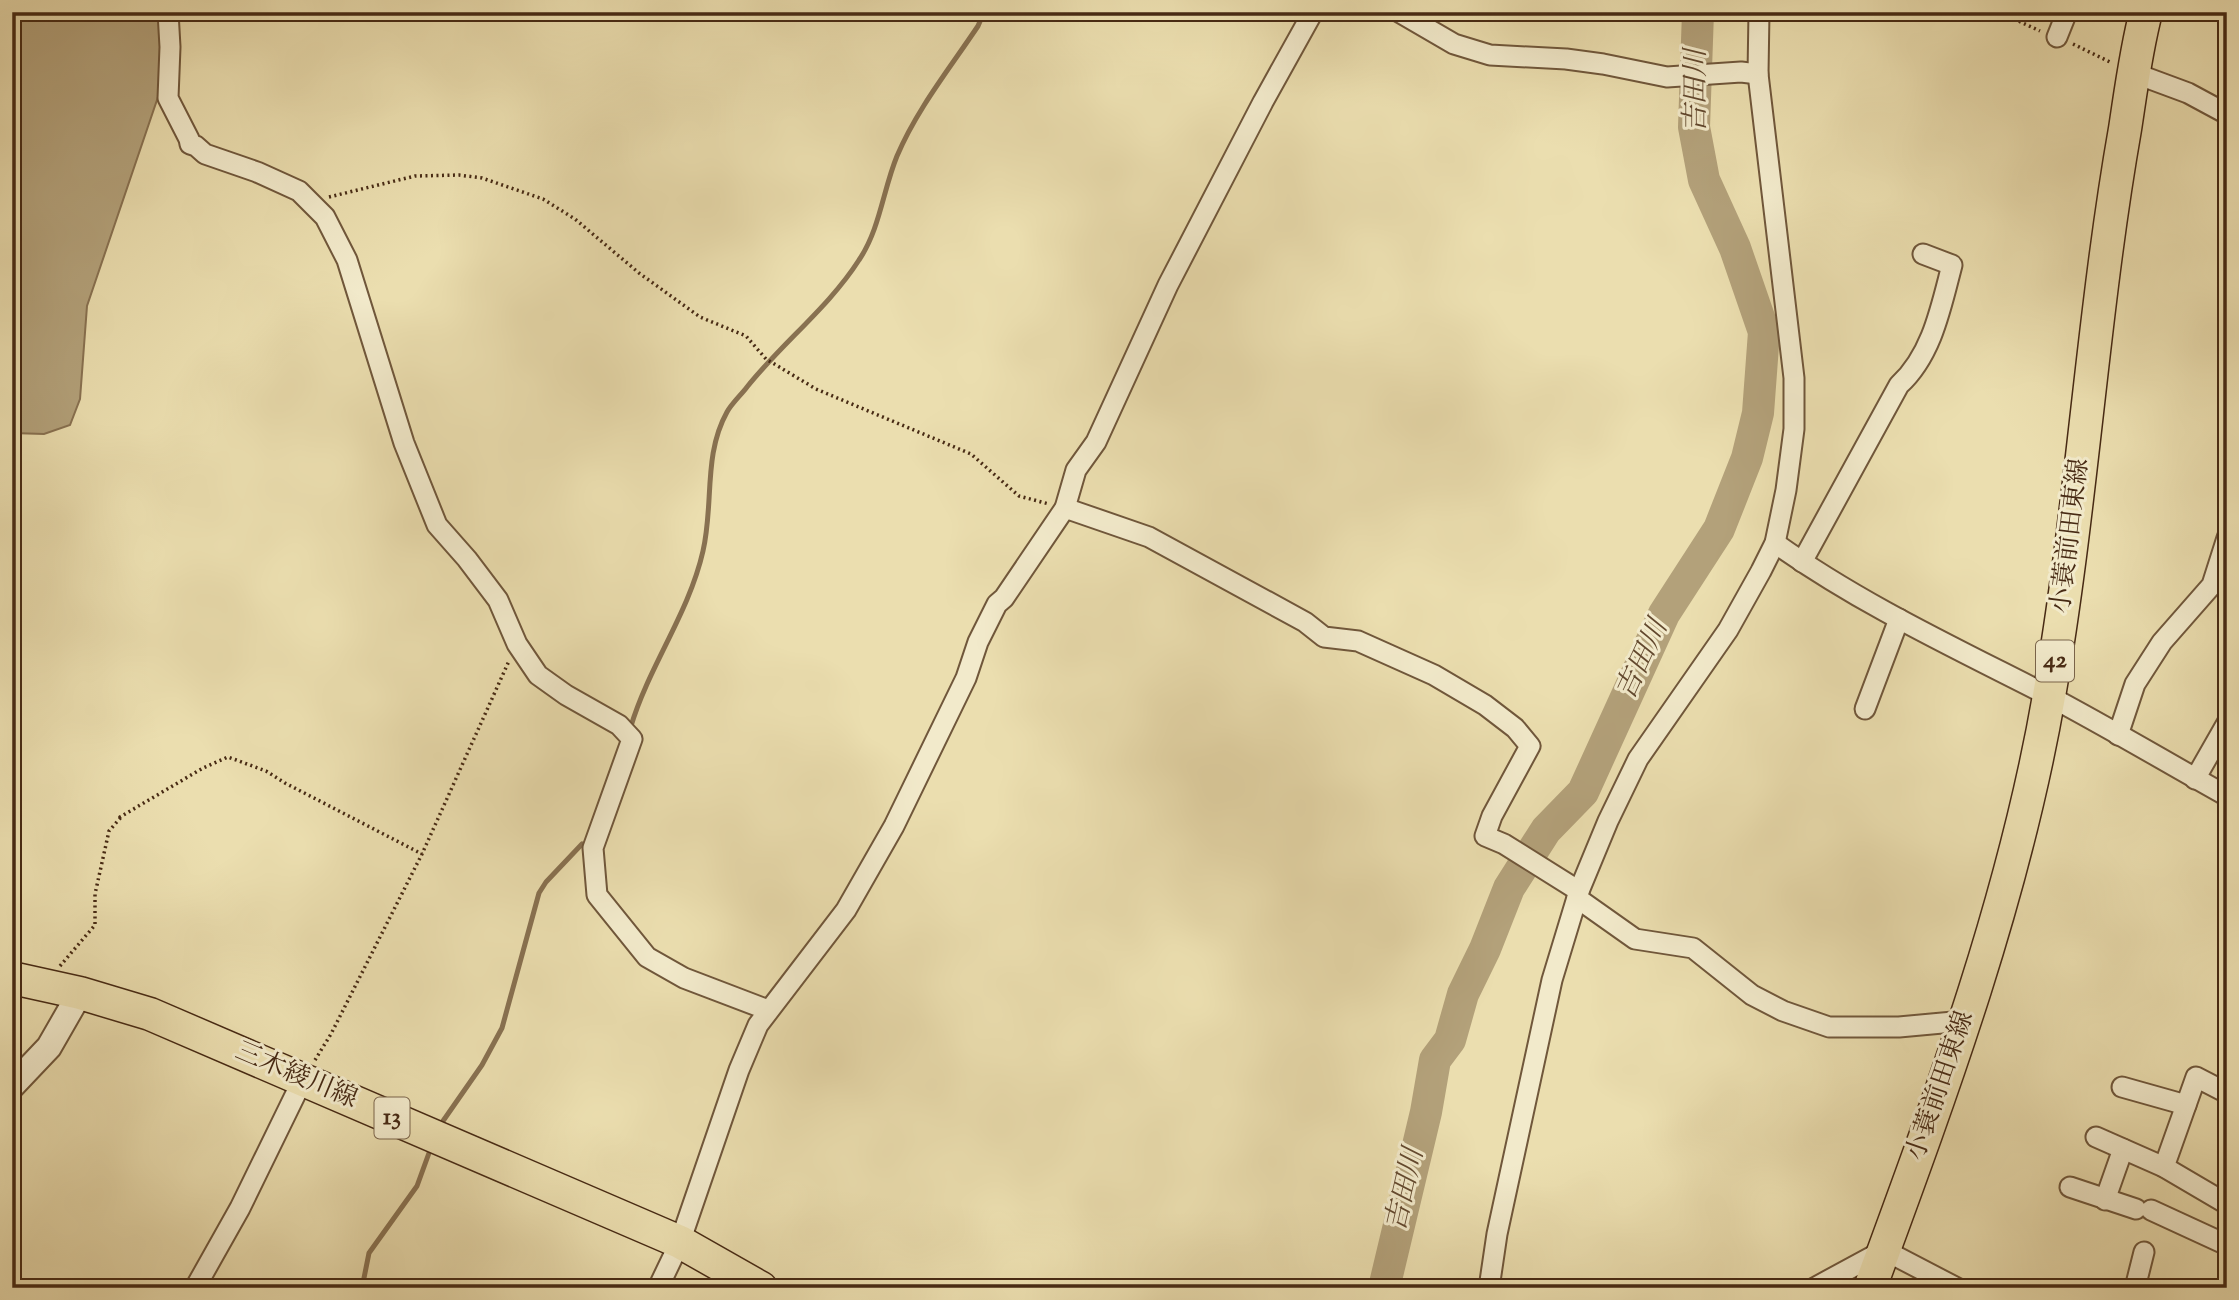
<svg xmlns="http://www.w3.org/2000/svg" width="2239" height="1300" font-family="'Sorts Mill Goudy','Noto Serif JP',serif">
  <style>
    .water { fill: #b3a17a; stroke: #887151; stroke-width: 2 }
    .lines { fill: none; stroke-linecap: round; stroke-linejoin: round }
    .stream { stroke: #887151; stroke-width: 5 }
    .river { stroke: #b3a17a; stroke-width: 32 }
    .minor-casing { stroke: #70573b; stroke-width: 23 }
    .tertiary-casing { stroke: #70573b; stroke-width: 28 }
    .primary-casing { stroke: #472a14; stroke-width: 35 }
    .path { stroke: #472a14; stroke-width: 3.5; stroke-dasharray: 2 3.5; stroke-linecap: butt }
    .minor { stroke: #f2eacb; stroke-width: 19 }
    .tertiary { stroke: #f2eacb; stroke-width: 24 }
    .primary { stroke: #ebdeaf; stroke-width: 32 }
    .labels { text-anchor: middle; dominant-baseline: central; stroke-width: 6; stroke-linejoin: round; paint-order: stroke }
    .shield { fill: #f2eacb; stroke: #7a644b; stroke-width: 2 }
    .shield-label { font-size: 24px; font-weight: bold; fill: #472a14 }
    .street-label { font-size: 26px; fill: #472a14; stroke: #f2eacb }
    .water-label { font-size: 28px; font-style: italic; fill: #62482e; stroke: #f2eacb }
  </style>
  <rect width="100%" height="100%" fill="#ebdeaf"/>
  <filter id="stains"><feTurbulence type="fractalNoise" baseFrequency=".00286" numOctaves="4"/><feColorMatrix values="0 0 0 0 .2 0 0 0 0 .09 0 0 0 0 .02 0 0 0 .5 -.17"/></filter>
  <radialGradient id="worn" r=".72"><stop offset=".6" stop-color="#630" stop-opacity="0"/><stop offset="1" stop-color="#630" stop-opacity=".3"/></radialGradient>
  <!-- water -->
  <path class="water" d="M12,12H159L163,66L159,94L87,306L80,399L70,425L44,434L12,433Z"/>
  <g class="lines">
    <!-- stream -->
    <g class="stream">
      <path d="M631,726C649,666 689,613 703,551C714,504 703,455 727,412C732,403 741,395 747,387C782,343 829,307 859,260C880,229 883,190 897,156C917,109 950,68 978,26L984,12"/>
      <path d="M443,1121L482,1065L502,1028L539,893L546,882L582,844"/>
      <path d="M362,1288L369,1253L417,1186L429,1153"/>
    </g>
    <!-- river -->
    <path class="river" d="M1384,1288L1426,1112L1435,1060L1450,1040L1463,994L1485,949L1509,888L1546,830L1583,792L1664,614L1719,529L1747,458L1758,413L1764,332L1735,248L1704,180L1694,127L1698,12"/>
    <defs>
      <g id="minor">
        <path d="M168,12L170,47L168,98L189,139L190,144L196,146L205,154L257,172L299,191L325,217L347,260L404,443L437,525L467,559L498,600L517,644L538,675L566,695L619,725L632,739L593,848L597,895L647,957L684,978L768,1010"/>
        <path d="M1399,12L1454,44L1490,55L1566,59L1603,64L1667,77L1741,72L1758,74"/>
        <path d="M2057,37L2067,12"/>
        <path d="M2134,73L2188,93L2227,114"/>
        <path d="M1065,508L1149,537L1305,622L1324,637L1358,641L1434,675L1485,705L1515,728L1530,746L1492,816L1485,836L1504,844L1579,891"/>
        <path d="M1775,543C1859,603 1953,647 2045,694C2106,726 2166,762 2227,796"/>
        <path d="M1802,562L1899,385C1932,355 1941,307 1952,265L1923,254"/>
        <path d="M1865,709L1899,619"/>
        <path d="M2118,735L2135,684L2162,642L2212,585L2227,538"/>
        <path d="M2195,779L2227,723"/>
        <path d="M1577,898L1635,939L1693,948L1752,995L1783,1011L1829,1027H1899L1964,1021"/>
        <path d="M2122,1087L2186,1105"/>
        <path d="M2096,1137L2164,1167L2227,1204"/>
        <path d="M2164,1167L2196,1077L2227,1093"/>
        <path d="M2070,1187L2136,1209"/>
        <path d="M2105,1200L2123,1149"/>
        <path d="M2151,1210L2227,1245"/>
        <path d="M195,1288L240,1208L303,1079"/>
        <path d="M658,1288L680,1242L739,1070L758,1025L846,910L894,826L966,678L978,642L997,604L1004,598L1065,508L1076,470L1096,442L1168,285L1263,102L1313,12"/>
        <path d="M1489,1288L1497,1234L1552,980L1579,891L1608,821L1638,759L1728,630L1761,571L1775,543L1786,490L1794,429V378L1758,74L1759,12"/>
        <path d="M1814,1288L1884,1250L1957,1288"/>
        <path d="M2135,1288L2144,1252"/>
      </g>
      <path id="tertiary" d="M12,1086L49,1047L80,993"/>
      <g id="primary">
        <path d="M12,978L80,993L150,1014L680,1242L761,1288"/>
        <path d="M1870,1288C1941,1095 2014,899 2049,696C2082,508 2092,317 2125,129C2131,90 2136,50 2146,12"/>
      </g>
    </defs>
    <!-- minor casing -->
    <use href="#minor" class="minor-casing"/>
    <!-- tertiary casing -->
    <use href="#tertiary" class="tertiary-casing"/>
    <!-- primary casing -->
    <use href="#primary" class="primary-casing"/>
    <!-- path -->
    <g class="path">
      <path d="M1999,12L2040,31"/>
      <path d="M2073,44L2110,62"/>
      <path d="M329,197L415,176L459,175L482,178L543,199L575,219L639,273L700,317L746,336L766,359L816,389L971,454L1019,496L1049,504"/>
      <path d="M60,966L95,925V894L109,831L122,816L120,817L203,768L228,757L266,771L285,783L422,854"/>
      <path d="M315,1060L331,1034L422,854L509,661"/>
    </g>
    <!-- minor -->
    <use href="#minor" class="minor"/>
    <!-- tertiary -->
    <use href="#tertiary" class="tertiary"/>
    <!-- primary -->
    <use href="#primary" class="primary"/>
  </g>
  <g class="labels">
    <!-- shield labels -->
    <g class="shield">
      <rect x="2036" y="640.5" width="38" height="41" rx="5"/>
      <rect x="374.5" y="1097.5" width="35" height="41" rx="5"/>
    </g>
    <g class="shield-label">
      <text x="2055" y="661">42</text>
      <text x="392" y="1118">13</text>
    </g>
    <!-- street labels -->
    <g class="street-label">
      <text transform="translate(2071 536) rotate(-83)">小蓑前田東線</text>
      <text transform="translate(296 1076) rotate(23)">三木綾川線</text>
      <text transform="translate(1941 1086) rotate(-71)">小蓑前田東線</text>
    </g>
    <!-- water labels -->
    <g class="water-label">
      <text transform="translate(1697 91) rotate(-90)">吉田川</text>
      <text transform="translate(1643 660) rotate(-65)">吉田川</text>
      <text transform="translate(1406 1190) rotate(-77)">吉田川</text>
    </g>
  </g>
  <!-- margin -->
  <rect width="2239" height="1300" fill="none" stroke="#ebdeaf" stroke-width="42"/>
  <rect x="14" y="14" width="2211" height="1272" fill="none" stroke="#472a14" stroke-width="3.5"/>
  <rect x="21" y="21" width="2197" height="1258" fill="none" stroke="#472a14" stroke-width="2"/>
  <rect width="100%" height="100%" filter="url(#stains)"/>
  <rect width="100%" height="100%" fill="url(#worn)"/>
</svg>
